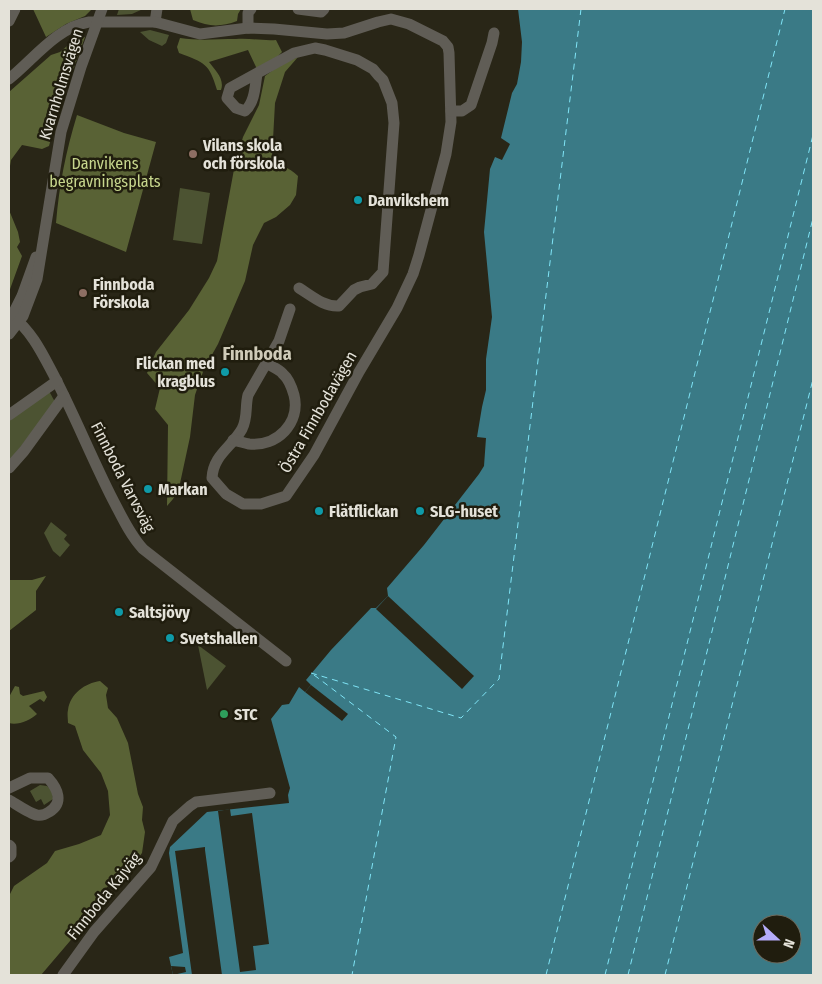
<svg xmlns="http://www.w3.org/2000/svg" width="822" height="984" font-family="'Fira Sans Condensed',sans-serif">
  <style>
    .green { fill: #4c5332 }
    .forest { fill: #596235 }
    .water { fill: #3a7a86; fill-rule: evenodd }
    .pier { fill: #292617 }
    .lines { fill: none; stroke-linecap: round; stroke-linejoin: round }
    .ferry { stroke: #80e5f7; stroke-width: 1; stroke-dasharray: 6 5; stroke-linecap: butt }
    .minor { stroke: #605d56; stroke-width: 11 }
    .education-dot { fill: #8d6e63; stroke: #201d0e; stroke-width: 2 }
    .culture-dot { fill: #0f9aa8; stroke: #201d0e; stroke-width: 2 }
    .leisure-dot { fill: #2e9e5b; stroke: #201d0e; stroke-width: 2 }
    .labels { text-anchor: middle; dominant-baseline: central; stroke-width: 5; stroke-linejoin: round; paint-order: stroke }
    .street-label { font-size: 16px; fill: #e4e2d9; stroke: #201d0e }
    .poi-label { font-size: 16px; font-weight: bold; fill: #e4e2d9; stroke: #201d0e; text-anchor: start }
    .park-label { font-size: 16px; fill: #c7d68d; stroke: #201d0e }
    .neighbourhood-label { font-size: 18px; font-weight: bold; fill: #cfcbb8; stroke: #201d0e }
  </style>
  <rect width="100%" height="100%" fill="#292617"/>
  <!-- green -->
  <g class="green">
    <path d="M119,9H143L132,14L117,15Z"/>
    <path d="M150,30L169,35L166,43L162,46L149,40L140,32Z"/>
    <path d="M180,188L210,193L202,244L173,240Z"/>
    <path d="M49,391L55,402L9,462V418Z"/>
    <path d="M51,522L67,535L64,539L70,545L60,557L53,551L44,533Z"/>
    <path d="M198,645L226,666L207,690Z"/>
    <path d="M40,785L47,786L52,790L53,799L44,805L41,799L36,802L30,791Z"/>
  </g>
  <!-- forest -->
  <g class="forest">
    <path d="M33,9H92L85,16L66,24L46,37Z"/>
    <path d="M190,9H241L238,14L237,21C221,27 209,27 193,20Z"/>
    <path d="M85,37L61,103L49,146L42,149L22,145L11,160L9,172V92L51,55L60,52L73,41Z"/>
    <path d="M180,38C199,41 217,39 236,39C250,38 263,41 276,40L282,52L278,56L257,69L248,50L209,62C215,70 225,79 221,90H217C209,63 205,63 179,53L177,47Z"/>
    <path d="M298,57L285,72L275,103L272,158C280,166 289,167 298,176L296,195L290,205L276,217L264,223L253,245L245,281L218,344L204,369L195,395L190,437L179,488L173,499L167,506L168,425L155,409L160,388L147,373L156,352L189,310L209,278L217,261L235,164L243,137L259,105L265,76L280,65Z"/>
    <path d="M77,115L124,133L156,142L126,252L56,223C59,185 66,151 77,115Z"/>
    <path d="M9,210L18,232L20,242L17,247L22,256L9,292Z"/>
    <path d="M46,576L36,591V610L9,631V580H32Z"/>
    <path d="M100,681L108,688L106,695L108,708L117,718L128,743L138,794L143,807L142,820L145,832L142,853L132,866L108,886L95,902L70,941L41,975H9V896L14,886L47,863L55,851L79,844L101,835L110,815L108,791L101,773L83,750L75,726L68,723C68,719 67,714 68,710C70,694 85,683 100,681Z"/>
    <path d="M15,686L19,687L20,694L23,696L44,691L47,697L44,702L40,699L29,706L37,714C31,720 17,726 9,723V697Z"/>
  </g>
  <!-- water -->
  <path class="water" d="M518,9H813V975H173L169,957L183,953L169,853L170,847L207,812L289,803L288,795L290,788L271,719L282,705L289,704L299,687L305,692L311,685L306,680L331,650L371,608H376L388,596L387,588L424,545L479,474L484,466L486,438L477,437L482,407L486,390V359L492,317L484,232L490,169L495,157L502,160L510,144L501,138L512,93L517,84L521,62L522,42ZM762,924H792V954H762Z"/>
  <!-- pier -->
  <g class="pier">
    <path d="M388,596L474,676L462,689L376,609Z"/>
    <path d="M311,685L348,714L342,721L305,692Z"/>
    <path d="M230,809L231,816L252,813L269,944L253,946L256,970L240,972L218,811Z"/>
    <path d="M205,847V850L222,975H192L175,851Z"/>
    <path d="M171,966L185,967L186,972L173,975Z"/>
  </g>
  <g class="lines">
    <!-- ferry -->
    <g class="ferry">
      <path d="M311,673L461,718L499,679L581,9"/>
      <path d="M314,675L396,737L352,975"/>
      <path d="M546,975L785,9"/>
      <path d="M605,975L813,135"/>
      <path d="M628,975L813,218"/>
      <path d="M665,975L813,379"/>
    </g>
    <!-- minor -->
    <g class="minor">
      <path d="M298,9L321,12L324,9"/>
      <path d="M9,21L15,9"/>
      <path d="M155,22L157,9"/>
      <path d="M248,28V13L251,9"/>
      <path d="M257,74C255,86 255,102 245,111L236,108L227,98L230,88L294,53L315,48L325,50L357,60L373,69L378,75L383,80L392,103L394,123L383,272L372,284L360,287L354,290L339,306C324,307 312,296 299,288"/>
      <path d="M9,79C33,60 57,27 89,22H155L200,34L248,28L274,29L327,34L344,33L378,22L391,19L409,24L443,41L448,47L449,53L451,122L446,154L419,255L413,274L397,308L359,372L314,455L286,496L261,504H243L226,494L212,478C213,455 232,447 242,429C248,418 245,406 248,395L279,341L290,309"/>
      <path d="M451,111H462L471,105L492,43L494,33"/>
      <path d="M12,316C30,330 40,349 50,368C73,411 91,457 113,500C122,517 130,535 143,549L286,661"/>
      <path d="M9,322L22,296L36,257"/>
      <path d="M9,334L23,316L37,279L61,132L81,67L102,9"/>
      <path d="M9,415L57,381"/>
      <path d="M233,440C238,441 244,443 249,444C277,447 301,423 294,395C292,388 289,379 283,374C279,369 272,367 266,363"/>
      <path d="M9,468L24,451L64,396"/>
      <path d="M9,788L30,778H48C58,789 64,803 49,812C46,814 41,816 37,815C30,814 16,804 9,800"/>
      <path d="M9,845L11,847V855L9,857"/>
      <path d="M63,975L94,932L151,867L173,821L190,806L196,802L270,793"/>
    </g>
  </g>
  <!-- markers -->
  <g class="education-dot">
    <circle cx="193" cy="154" r="5"/>
    <circle cx="83" cy="293" r="5"/>
  </g>
  <g class="culture-dot">
    <circle cx="358" cy="200" r="5"/>
    <circle cx="225" cy="372" r="5"/>
    <circle cx="148" cy="489" r="5"/>
    <circle cx="319" cy="511" r="5"/>
    <circle cx="420" cy="511" r="5"/>
    <circle cx="119" cy="612" r="5"/>
    <circle cx="170" cy="638" r="5"/>
  </g>
  <circle class="leisure-dot" cx="224" cy="714" r="5"/>
  <g class="labels">
    <!-- street labels -->
    <g class="street-label">
      <text transform="translate(61 84) rotate(-73)">Kvarnholmsvägen</text>
      <text transform="translate(318 412) rotate(-60)">Östra Finnbodavägen</text>
      <text transform="translate(123 477) rotate(63)">Finnboda Varvsväg</text>
      <text transform="translate(104 896) rotate(-51)">Finnboda Kajväg</text>
    </g>
    <!-- poi labels -->
    <g class="poi-label">
      <text x="203" y="145">Vilans skola<tspan x="203" dy="18">och förskola</tspan></text>
      <text x="368" y="200">Danvikshem</text>
      <text x="93" y="284">Finnboda<tspan x="93" dy="18">Förskola</tspan></text>
      <text x="215" y="363" text-anchor="end">Flickan med<tspan x="215" dy="18">kragblus</tspan></text>
      <text x="158" y="489">Markan</text>
      <text x="329" y="511">Flätflickan</text>
      <text x="430" y="511">SLG-huset</text>
      <text x="129" y="612">Saltsjövy</text>
      <text x="180" y="638">Svetshallen</text>
      <text x="234" y="714">STC</text>
    </g>
    <!-- park labels -->
    <g class="park-label">
      <text x="105" y="163">Danvikens<tspan x="105" dy="18">begravningsplats</tspan></text>
    </g>
    <!-- neighbourhood labels -->
    <g class="neighbourhood-label">
      <text x="257" y="354">Finnboda</text>
    </g>
  </g>
  <!-- border -->
  <rect width="822" height="984" fill="none" stroke="#e4e2d9" stroke-width="20"/>
  <!-- north arrow -->
  <g transform="translate(777 939) rotate(111)"><circle r="24" fill="#201d0e" stroke="#6e6c5f"/>
  <path d="M0-4L9 19L0 12L-9 19Z" fill="#b5acf9"/>
  <text y="-8" font-size="14" font-weight="bold" text-anchor="middle" fill="#e4e2d9">N</text>
  </g>
</svg>
